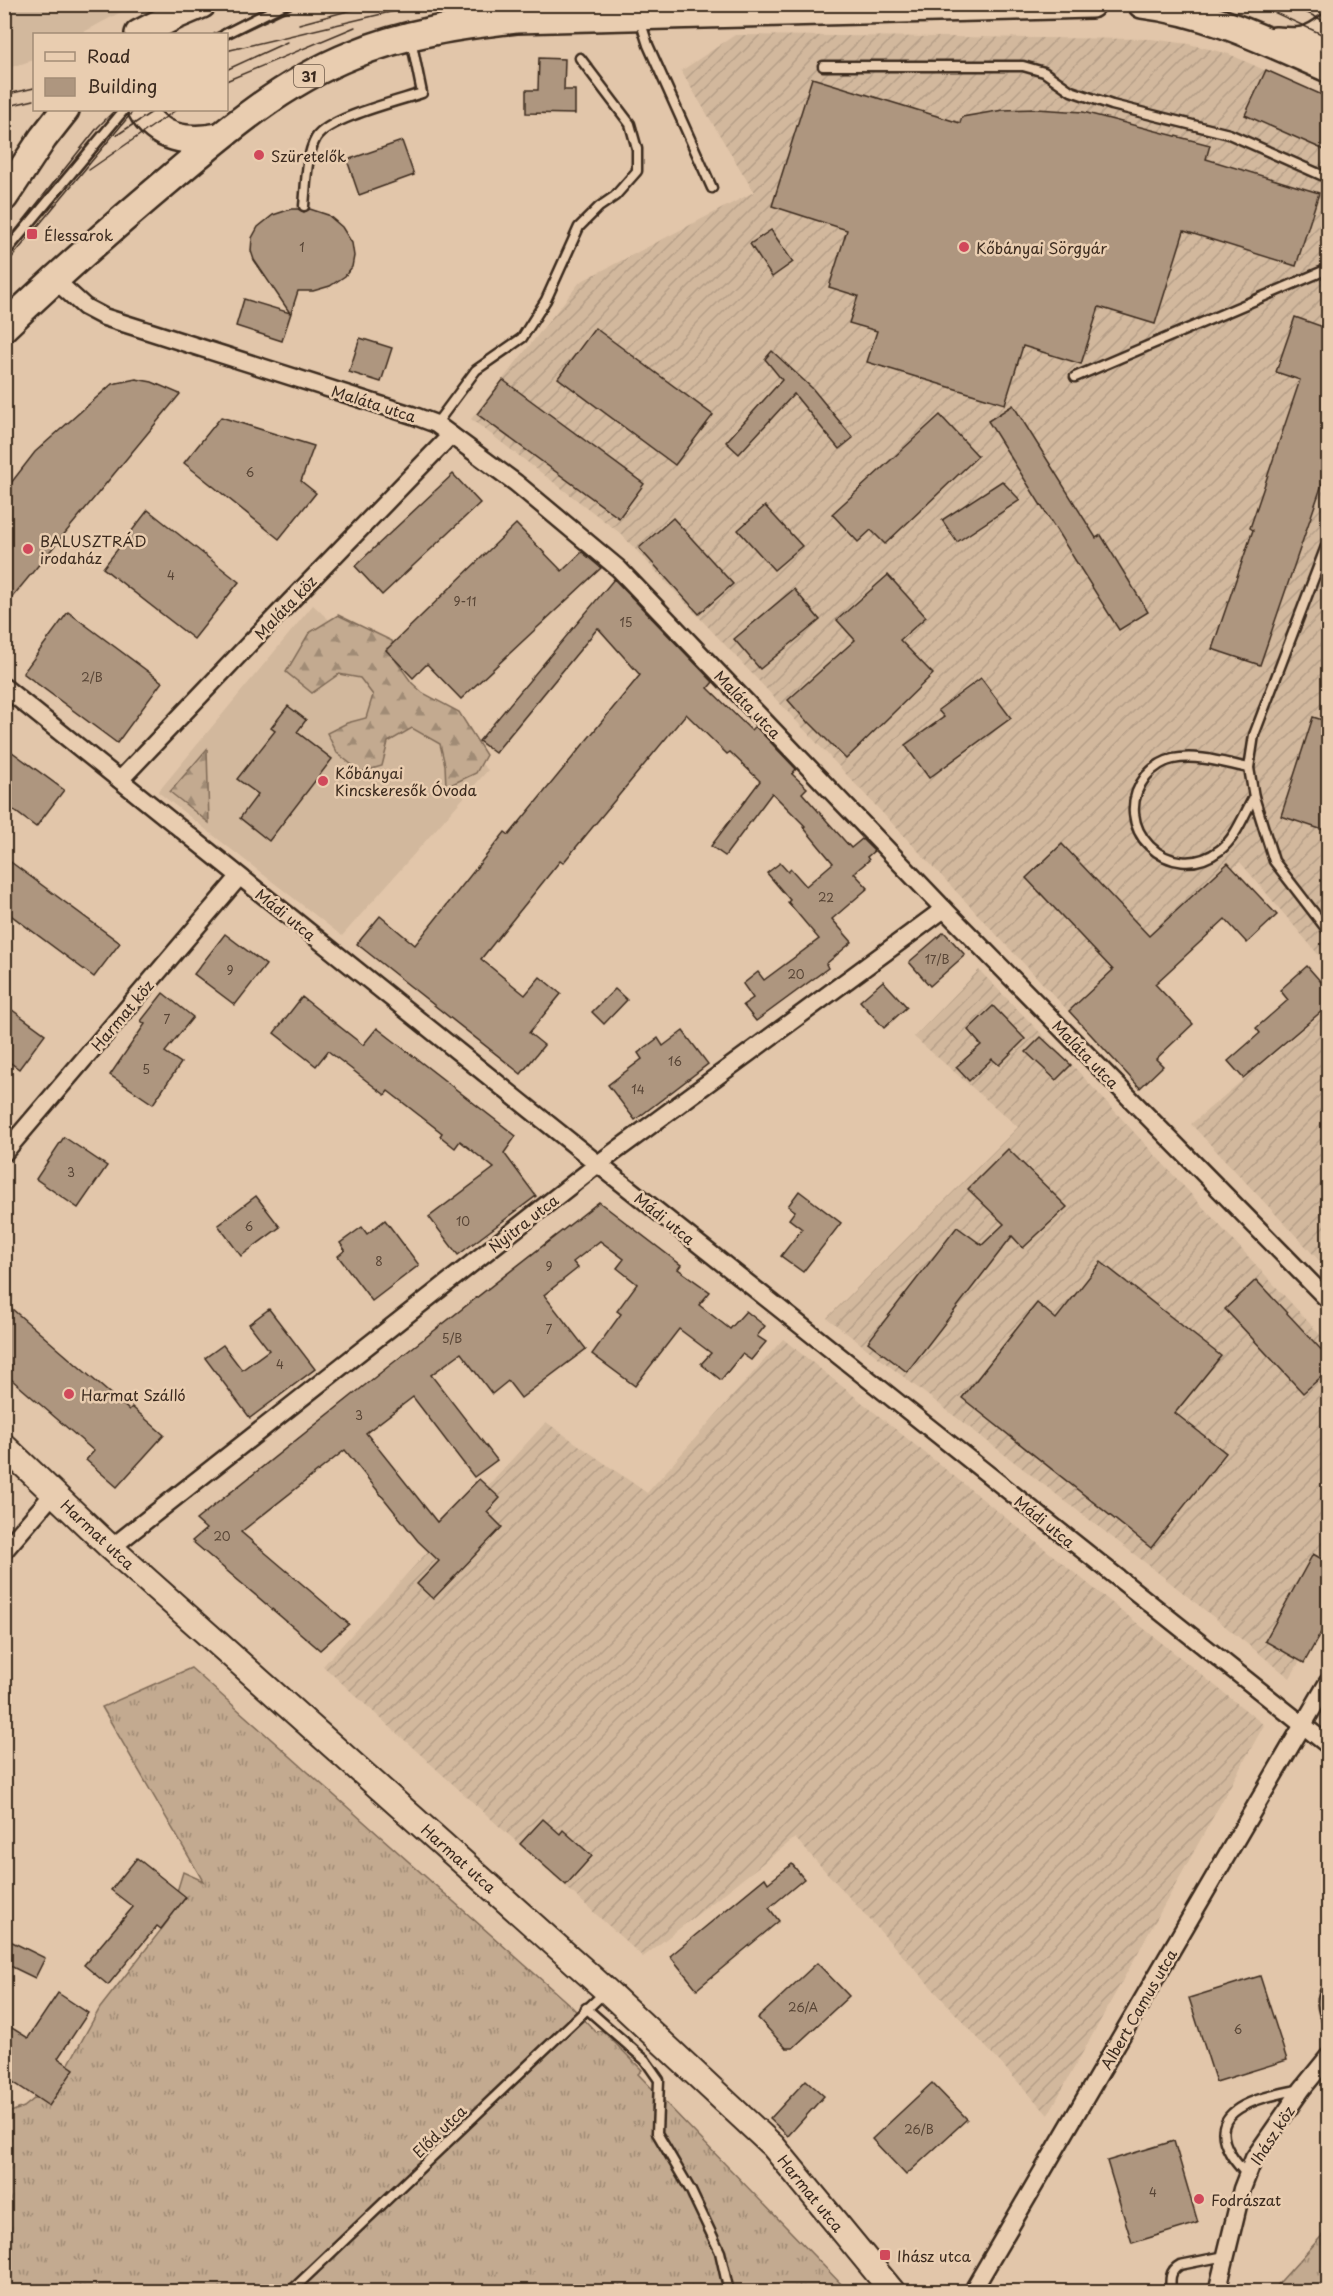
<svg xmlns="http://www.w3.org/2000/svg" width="1333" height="2296" font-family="'Playpen Sans',sans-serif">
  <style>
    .built { fill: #d2b89d }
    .industrial { fill: url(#industrial-furrows) }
    .grass { fill: url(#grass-tufts); stroke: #7f6a57; stroke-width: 1.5 }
    .forest { fill: url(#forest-firs); stroke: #7f6a57; stroke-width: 1.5 }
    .building { fill: #ae967f; stroke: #3b2a1e; stroke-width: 1.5 }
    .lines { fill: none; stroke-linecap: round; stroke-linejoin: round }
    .lane-casing { stroke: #3b2a1e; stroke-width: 13 }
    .street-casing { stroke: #3b2a1e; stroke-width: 21 }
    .secondary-casing { stroke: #3b2a1e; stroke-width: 28 }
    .primary-casing { stroke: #3b2a1e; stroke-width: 32 }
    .lane { stroke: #e9cdb0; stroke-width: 8 }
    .street { stroke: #e9cdb0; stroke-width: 16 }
    .secondary { stroke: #e9cdb0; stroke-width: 24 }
    .primary { stroke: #e9cdb0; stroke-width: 27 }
    .tram { stroke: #3b2a1e; stroke-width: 1.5 }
    .poi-dot { fill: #d1495b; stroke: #e9cdb0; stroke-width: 2 }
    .labels { text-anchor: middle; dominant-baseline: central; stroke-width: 5; stroke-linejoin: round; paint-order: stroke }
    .number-label { font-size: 12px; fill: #584536 }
    .shield { fill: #e9cdb0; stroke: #6f5b4a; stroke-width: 1.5 }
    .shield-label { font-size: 14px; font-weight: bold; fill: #3b2a1e }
    .poi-label { font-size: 15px; fill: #3b2a1e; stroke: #e9cdb0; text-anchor: start }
    .street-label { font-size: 15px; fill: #3b2a1e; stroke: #e9cdb0 }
  </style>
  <defs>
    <pattern id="industrial-furrows" width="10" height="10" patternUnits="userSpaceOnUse" patternTransform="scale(1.5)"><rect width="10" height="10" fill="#d2b89d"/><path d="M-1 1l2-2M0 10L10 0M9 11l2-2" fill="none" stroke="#b59e87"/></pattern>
    <pattern id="grass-tufts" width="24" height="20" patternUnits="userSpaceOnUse" patternTransform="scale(1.5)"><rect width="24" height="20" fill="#c3aa90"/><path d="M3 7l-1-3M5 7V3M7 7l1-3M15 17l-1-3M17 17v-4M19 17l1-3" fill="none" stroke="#a08b75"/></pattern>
    <pattern id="forest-firs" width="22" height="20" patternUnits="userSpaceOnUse" patternTransform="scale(1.5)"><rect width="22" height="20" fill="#c3aa90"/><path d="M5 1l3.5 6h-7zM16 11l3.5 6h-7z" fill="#a08b75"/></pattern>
  </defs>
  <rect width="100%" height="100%" fill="#e2c6aa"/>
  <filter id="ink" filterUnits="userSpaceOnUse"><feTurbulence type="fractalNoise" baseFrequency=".0167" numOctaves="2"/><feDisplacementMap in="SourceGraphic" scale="12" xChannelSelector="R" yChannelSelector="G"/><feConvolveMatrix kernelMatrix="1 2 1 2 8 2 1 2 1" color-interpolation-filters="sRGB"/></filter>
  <g filter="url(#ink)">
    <!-- built -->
    <g class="built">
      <path d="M5,4H134V5L80,34H34V60L5,69Z"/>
      <path d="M313,605L488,770L342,936L158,792Z"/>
    </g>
    <!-- industrial -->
    <g class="industrial">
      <path d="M735,35L1151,39L1189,44L1229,54L1328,99V966L1240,862L1072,1015L620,533L471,419L580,282L754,192L681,71Z"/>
      <path d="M979,970L1076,1069L1324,1339L1328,1348V1613L1290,1678L1147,1564L827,1318L1018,1127L914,1037Z"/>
      <path d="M1328,1008V1270L1191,1124Z"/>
      <path d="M783,1339L1264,1725L1048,2115L795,1838L643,1957L323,1666L546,1422L647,1493Z"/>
    </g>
    <!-- grass -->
    <g class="grass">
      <path d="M191,1668L571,2006L596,2032L602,2030L642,2070L638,2074L846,2289L844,2292H5V2114L24,2107L62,2076L100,2008L168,1921L183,1872L203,1881L102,1707Z"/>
      <path d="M1328,2229V2291H1272Z"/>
    </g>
    <!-- forest -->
    <g class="forest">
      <path d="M338,615L392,641L396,661L412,683L423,693L459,712L486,755L476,773L446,787L445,765L440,744L412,728L388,742L382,766L361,772L337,753L327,733L347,723L366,718L373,695L360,678L339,674L312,693L286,672L309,633Z"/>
      <path d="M207,749L209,823L170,792Z"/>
    </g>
    <!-- building -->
    <g class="building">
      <path d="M539,58L565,59L564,90H575V114L526,113V90H538Z"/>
      <path d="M1266,70L1329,98V152L1245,115Z"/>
      <path d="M812,78L960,123L962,117L1003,110L1037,109L1083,112L1210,145L1206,159L1319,193L1296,266L1184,231L1155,324L1099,307L1081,364L1023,346L1005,404L867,362L877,331L849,323L858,296L829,287L847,230L772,206Z"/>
      <path d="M402,141L414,175L359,195L347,160Z"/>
      <path d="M291,209H298L304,212L310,209L328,215L342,227L352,243L354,256L352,267L345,276L330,286L313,291H298L282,341L236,326L244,299L290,313L254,260L251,251L252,238L258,227L273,215Z"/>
      <path d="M771,230L793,262L772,277L750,244Z"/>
      <path d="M1295,317L1329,329V464L1260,665L1212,649L1253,530L1250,528L1300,380L1276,372Z"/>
      <path d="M595,328L713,415L675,465L558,378Z"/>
      <path d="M360,338L392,348L381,382L349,372Z"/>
      <path d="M772,351L812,388L853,438L839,449L794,394L739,454L726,442L782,380L765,359Z"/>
      <path d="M136,379L152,382L180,394L4,607V492L35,452L112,384Z"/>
      <path d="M503,380L644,484L619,518L477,414Z"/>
      <path d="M1013,405L1096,538L1101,535L1148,612L1119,630L988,421Z"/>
      <path d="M940,415L978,456L885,544L871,530L858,542L832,514Z"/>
      <path d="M221,417L314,446L301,481L316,493L279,539L184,463Z"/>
      <path d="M453,474L480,503L382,595L355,566Z"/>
      <path d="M1002,481L1020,500L957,542L942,520Z"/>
      <path d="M765,506L802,546L774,570L738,530Z"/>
      <path d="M148,510L239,582L194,639L103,568Z"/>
      <path d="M673,518L733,584L699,614L639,548Z"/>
      <path d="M516,524L562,571L582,552L601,568L461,699L427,664L413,678L386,650Z"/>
      <path d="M888,575L926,617L900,640L933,674L846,759L809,722L808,723L788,700L855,640L837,620Z"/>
      <path d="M614,579L713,682L708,688L751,730L755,726L796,769L792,774L807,788L802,793L851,848L862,839L874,851L867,857L869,860L854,873L868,888L832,919L852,942L826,964L828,968L756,1021L743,1005L753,998L743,984L758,972L764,980L819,939L788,902L790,900L767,873L780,863L788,872L791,869L806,886L833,863L803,827L805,826L772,793L725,856L711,846L760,781L730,752L727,754L686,714L563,863L560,861L481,959L525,995L540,977L561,994L529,1033L544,1045L521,1074L357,944L380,916L415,945L505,832L509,835L640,675L598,628L495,753L479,741Z"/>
      <path d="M794,589L820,620L760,669L734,639Z"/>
      <path d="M68,612L162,682L117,743L23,673Z"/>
      <path d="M981,678L1011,718L929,778L905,745L944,717L938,710Z"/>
      <path d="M288,706L306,720L297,732L332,759L269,841L240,818L258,794L237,779L275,731L271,728Z"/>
      <path d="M1313,717L1329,722V832L1281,816Z"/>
      <path d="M4,746L64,790L36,827L4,803Z"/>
      <path d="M1062,844L1149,936L1228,863L1277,915L1247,943L1225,919L1155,984L1193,1024L1156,1059L1163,1066L1140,1088L1069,1011L1113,970L1026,878Z"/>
      <path d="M4,857L120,943L94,977L4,910Z"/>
      <path d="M944,932L965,955L930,986L909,962Z"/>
      <path d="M225,934L266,965L235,1005L194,974Z"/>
      <path d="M1307,966L1329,991V1005L1243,1078L1228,1061L1260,1033L1256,1028L1288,1000L1280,990Z"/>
      <path d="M883,981L907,1007L884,1028L860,1001Z"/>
      <path d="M615,989L627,1000L604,1024L592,1012Z"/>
      <path d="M163,993L193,1017L165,1052L181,1063L153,1104L110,1075L145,1024L141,1021Z"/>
      <path d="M302,997L363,1045L377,1028L516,1136L504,1153L536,1196L458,1255L429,1217L494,1168L460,1141L455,1148L440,1136L442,1133L388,1091L385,1095L328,1051L316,1066L274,1033Z"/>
      <path d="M4,1004L45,1034L19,1069L4,1058Z"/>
      <path d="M993,1006L1025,1039L999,1065L992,1059L969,1081L956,1067L981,1045L968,1030Z"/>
      <path d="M683,1031L708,1064L635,1120L608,1085L642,1059L638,1053L658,1038L663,1046Z"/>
      <path d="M1041,1037L1071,1065L1056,1080L1026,1052Z"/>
      <path d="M64,1137L107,1166L78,1208L36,1179Z"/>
      <path d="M1008,1149L1067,1207L1023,1248L1012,1236L907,1372L868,1342L957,1227L982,1245L1004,1224L968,1189Z"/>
      <path d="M799,1191L841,1223L803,1272L781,1256L802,1229L789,1219L795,1211L788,1206Z"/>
      <path d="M256,1196L280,1227L241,1256L218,1225Z"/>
      <path d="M599,1202L681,1265L678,1269L710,1292L699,1305L730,1329L746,1311L765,1326L757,1336L766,1342L751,1360L742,1354L721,1380L701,1364L711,1353L679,1329L635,1386L592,1354L621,1314L617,1311L637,1284L617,1268L624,1259L600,1241L573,1262L578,1268L544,1295L586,1349L521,1398L508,1381L492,1394L461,1353L431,1375L497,1460L474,1477L413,1397L366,1433L437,1522L479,1479L500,1498L487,1512L502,1527L433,1599L417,1584L439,1561L418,1541L345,1450L241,1532L349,1624L320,1650L192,1541L206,1529L196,1520L389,1366Z"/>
      <path d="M385,1220L419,1265L372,1301L338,1256L345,1250L340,1243L362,1227L367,1234Z"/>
      <path d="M1101,1262L1221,1356L1175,1413L1226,1453L1151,1548L962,1398L1037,1303L1056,1319Z"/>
      <path d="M1256,1280L1329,1358V1370L1303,1393L1225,1309Z"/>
      <path d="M4,1302L129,1410L132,1407L164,1435L117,1487L86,1460L94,1451L4,1373Z"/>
      <path d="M269,1309L315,1369L250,1418L205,1358L223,1345L242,1370L269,1350L249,1324Z"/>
      <path d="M1313,1554L1329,1563V1618L1304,1663L1265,1641Z"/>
      <path d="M543,1819L560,1834L563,1830L592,1856L566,1885L520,1844Z"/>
      <path d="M137,1858L186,1897L161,1929L157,1926L108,1985L84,1965L133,1907L111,1890Z"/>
      <path d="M792,1864L804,1879L769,1908L779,1921L697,1989L670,1956L765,1878L768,1883Z"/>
      <path d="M4,1938L45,1958L35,1978L4,1963Z"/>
      <path d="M817,1963L849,1996L793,2048H786L758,2018Z"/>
      <path d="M1260,1976L1287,2060L1216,2082L1189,1998Z"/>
      <path d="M58,1993L88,2013L58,2058L74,2069L49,2106L4,2076V2023L28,2038Z"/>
      <path d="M806,2080L824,2096L788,2136L770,2119Z"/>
      <path d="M932,2083L967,2119L906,2175L872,2139Z"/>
      <path d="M1174,2141L1198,2223L1132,2243L1107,2161Z"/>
    </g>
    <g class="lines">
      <defs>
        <g id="lane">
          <path d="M640,20L648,45L712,188"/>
          <path d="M225,34L285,4"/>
          <path d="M823,66H1023L1044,72L1071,91L1112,105L1229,134L1328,178"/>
          <path d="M304,206C306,187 306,155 316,138C328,118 398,101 422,93L411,39"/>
          <path d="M4,254L124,110"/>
          <path d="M1075,377L1328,269"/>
          <path d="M436,424L476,370L522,338L546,300L579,227L599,207L615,196L637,171V149L630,124L580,58"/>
          <path d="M1328,541L1254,735L1249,768L1254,797L1274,861L1328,931"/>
          <path d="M1249,768C1224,763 1198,754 1173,759C1163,761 1153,768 1146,776C1107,826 1170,888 1220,850C1236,838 1244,814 1254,797"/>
          <path d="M1328,1987C1320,1997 1322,2011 1328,2021"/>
          <path d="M586,2008L645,2060L659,2080L657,2133L691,2191L720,2252L729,2292"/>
          <path d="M1247,2175C1241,2168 1234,2161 1230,2153C1202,2105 1271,2096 1301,2089"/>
          <path d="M290,2292L605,1992"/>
          <path d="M1171,2292C1170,2280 1169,2271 1180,2265L1225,2256"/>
        </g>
        <g id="street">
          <path d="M55,280L85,307L104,317L412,415L436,424L516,483L619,569L944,909L1328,1300"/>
          <path d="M4,687L598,1164L1328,1745"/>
          <path d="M120,780L251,642L451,435"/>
          <path d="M4,1153L239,877"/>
          <path d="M111,1548L598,1164L944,909"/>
          <path d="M4,1551L54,1493"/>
          <path d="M972,2292L1328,1682"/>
          <path d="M1217,2292L1242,2189L1254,2158L1302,2089L1328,2057"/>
        </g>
        <path id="secondary" d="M4,1446L111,1548L607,1991L773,2146L893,2292"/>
        <g id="primary">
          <path d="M1142,4C1209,12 1268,42 1328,68"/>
          <path d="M139,34L176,15L202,4"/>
          <path d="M1275,41C1299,43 1309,43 1328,28"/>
          <path d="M142,110C157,139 189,143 219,137"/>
          <path d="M4,197L43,138L65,110"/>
          <path d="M4,327C58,275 114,226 171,178C226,131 284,82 352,55C405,33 460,25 516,19L1091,4"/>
        </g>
      </defs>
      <!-- lane casing -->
      <use href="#lane" class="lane-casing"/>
      <!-- street casing -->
      <use href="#street" class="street-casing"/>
      <!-- secondary casing -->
      <use href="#secondary" class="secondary-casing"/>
      <!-- primary casing -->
      <use href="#primary" class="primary-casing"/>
      <!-- lane -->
      <use href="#lane" class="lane"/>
      <!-- street -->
      <use href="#street" class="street"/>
      <!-- secondary -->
      <use href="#secondary" class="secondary"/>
      <!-- primary -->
      <use href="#primary" class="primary"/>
      <!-- tram -->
      <g class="tram">
        <path d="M1256,4L1328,37"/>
        <path d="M1289,4L1328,23"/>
        <path d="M299,24L374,4"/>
        <path d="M214,34L271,4"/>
        <path d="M226,40L301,4"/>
        <path d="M226,51L424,4"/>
        <path d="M226,70L287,42"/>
        <path d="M226,81L355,27"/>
        <path d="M4,95L34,88"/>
        <path d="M4,107L34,100"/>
        <path d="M117,135L155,110"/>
        <path d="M89,170L176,110"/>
        <path d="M4,245L98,127L115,110"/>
        <path d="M4,267L134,110"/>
      </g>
    </g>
  </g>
  <!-- markers -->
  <g class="poi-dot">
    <circle cx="259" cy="155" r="6"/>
    <rect x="26" y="228" width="12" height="12" rx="3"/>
    <circle cx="964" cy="247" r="6"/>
    <circle cx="28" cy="549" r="6"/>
    <circle cx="323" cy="781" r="6"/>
    <circle cx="69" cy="1394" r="6"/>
    <circle cx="1199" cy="2199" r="6"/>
    <rect x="879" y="2249" width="12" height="12" rx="3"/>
  </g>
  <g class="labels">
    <!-- number labels -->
    <g class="number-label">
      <text x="302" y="247">1</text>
      <text x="250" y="472">6</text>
      <text x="171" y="575">4</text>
      <text x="465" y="601">9-11</text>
      <text x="626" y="622">15</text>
      <text x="92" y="677">2/B</text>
      <text x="826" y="897">22</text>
      <text x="937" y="959">17/B</text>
      <text x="230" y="970">9</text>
      <text x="796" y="974">20</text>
      <text x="167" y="1019">7</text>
      <text x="675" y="1061">16</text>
      <text x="146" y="1069">5</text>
      <text x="638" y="1089">14</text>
      <text x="71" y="1172">3</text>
      <text x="463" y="1221">10</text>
      <text x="249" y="1226">6</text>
      <text x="379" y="1261">8</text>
      <text x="549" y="1266">9</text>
      <text x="549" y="1329">7</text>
      <text x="452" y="1338">5/B</text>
      <text x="280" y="1364">4</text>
      <text x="359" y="1415">3</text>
      <text x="222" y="1536">20</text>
      <text x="803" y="2007">26/A</text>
      <text x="1238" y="2029">6</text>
      <text x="919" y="2129">26/B</text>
      <text x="1153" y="2192">4</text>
    </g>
    <!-- shield labels -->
    <rect class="shield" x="294" y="65" width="30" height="22" rx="4.5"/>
    <g class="shield-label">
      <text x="309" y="76">31</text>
    </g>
    <!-- poi labels -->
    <g class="poi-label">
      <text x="271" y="155">Szüretelők</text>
      <text x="44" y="234">Élessarok</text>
      <text x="976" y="247">Kőbányai Sörgyár</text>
      <text x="40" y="540">BALUSZTRÁD<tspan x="40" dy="17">irodaház</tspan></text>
      <text x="335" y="772">Kőbányai<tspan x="335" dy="17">Kincskeresők Óvoda</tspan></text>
      <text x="81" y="1394">Harmat Szálló</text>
      <text x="1211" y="2199">Fodrászat</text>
      <text x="897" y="2255">Ihász utca</text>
    </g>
    <!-- street labels -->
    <g class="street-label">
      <text transform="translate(374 403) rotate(18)">Maláta utca</text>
      <text transform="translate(285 607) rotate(-46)">Maláta köz</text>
      <text transform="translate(748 704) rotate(46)">Maláta utca</text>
      <text transform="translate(286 914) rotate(39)">Mádi utca</text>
      <text transform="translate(122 1015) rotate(-50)">Harmat köz</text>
      <text transform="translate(1086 1054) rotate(46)">Maláta utca</text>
      <text transform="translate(665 1218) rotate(39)">Mádi utca</text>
      <text transform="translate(523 1223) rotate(-38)">Nyitra utca</text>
      <text transform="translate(1045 1521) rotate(39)">Mádi utca</text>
      <text transform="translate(98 1534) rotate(43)">Harmat utca</text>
      <text transform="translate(459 1858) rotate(42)">Harmat utca</text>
      <text transform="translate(1138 2009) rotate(-60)">Albert Camus utca</text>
      <text transform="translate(439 2131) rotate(-44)">Előd utca</text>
      <text transform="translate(1272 2135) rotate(-57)">Ihász köz</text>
      <text transform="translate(811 2193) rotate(51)">Harmat utca</text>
    </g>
  </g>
  <!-- margin -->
  <rect width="1333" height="2296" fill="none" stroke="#e9cdb0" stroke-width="24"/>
  <rect x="12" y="12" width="1309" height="2272" fill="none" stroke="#3b2a1e" stroke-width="2" filter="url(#ink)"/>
  <!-- legend -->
  <rect x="33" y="33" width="195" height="78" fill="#e9cdb0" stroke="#a38c76" stroke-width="1.5"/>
  <rect x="45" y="52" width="30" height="9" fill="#e9cdb0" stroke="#a38c76" stroke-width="1.5"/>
  <text x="87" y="63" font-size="18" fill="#3b2a1e">Road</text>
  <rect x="45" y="78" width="30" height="18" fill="#ae967f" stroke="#a38c76" stroke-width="1.5"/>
  <text x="87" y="93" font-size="18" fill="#3b2a1e">Building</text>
</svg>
